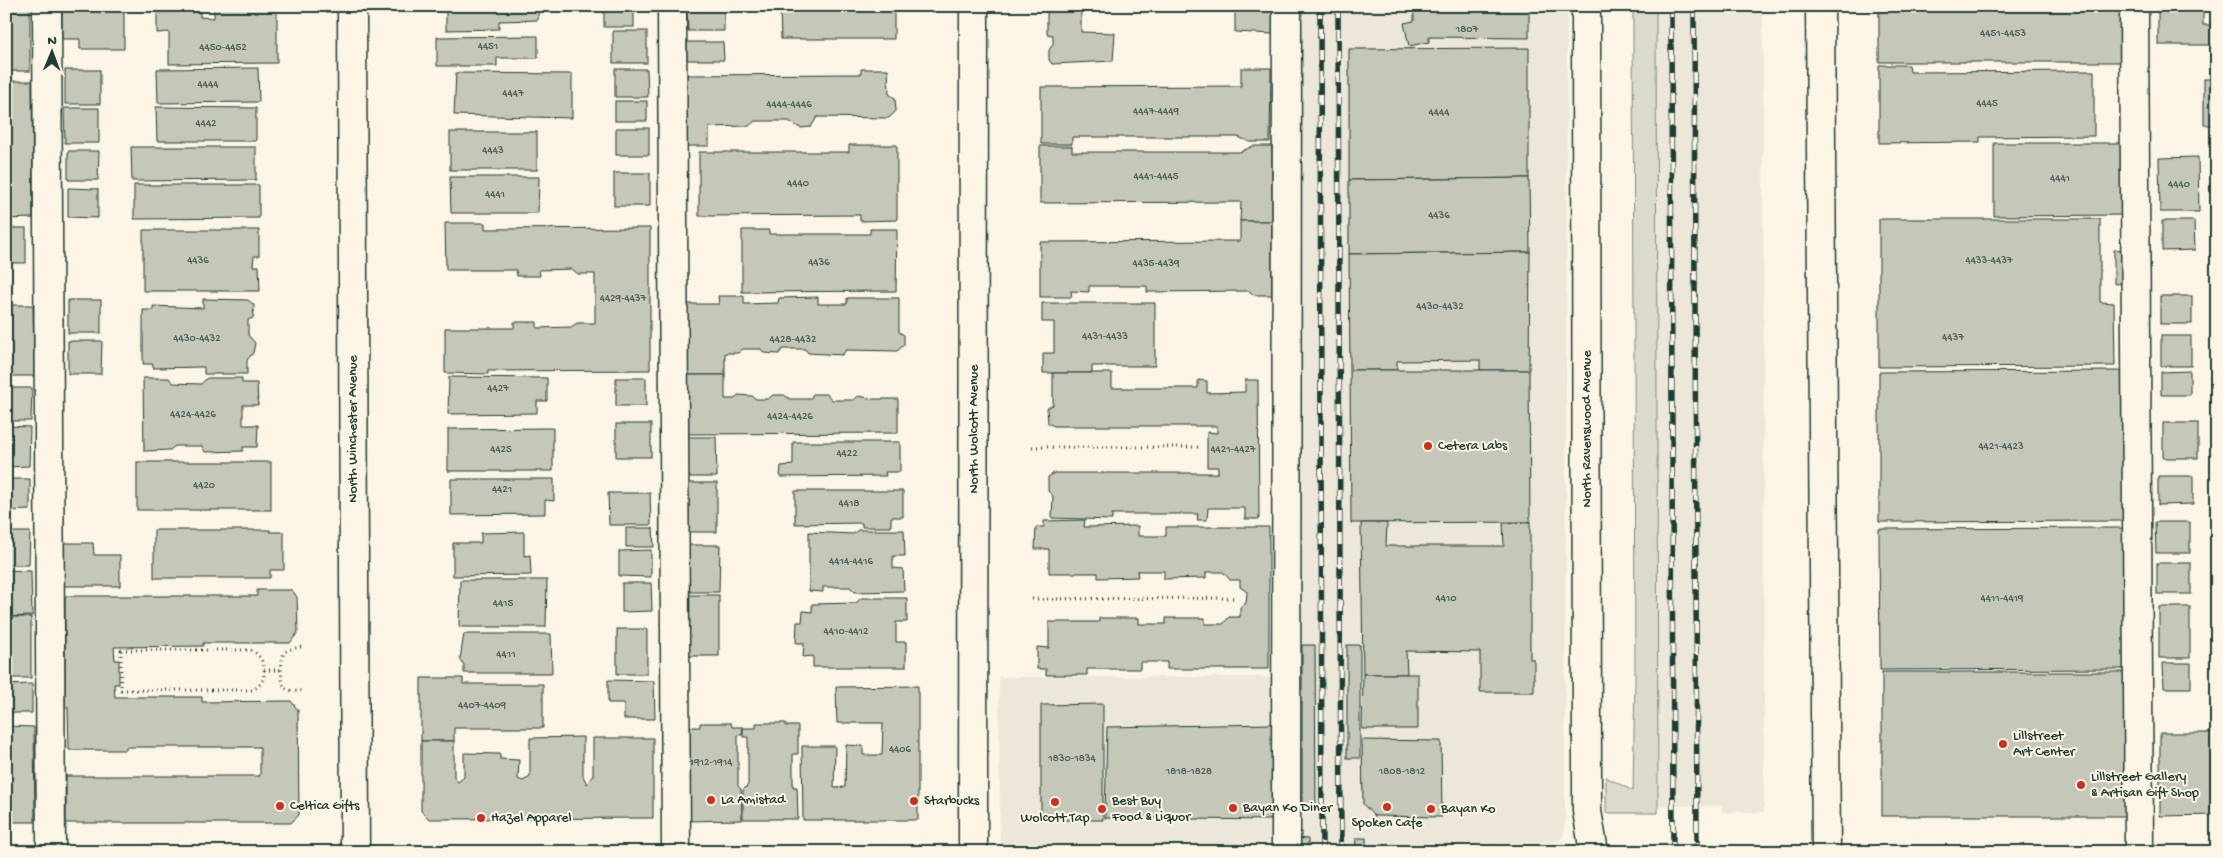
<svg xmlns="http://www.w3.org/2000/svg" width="2223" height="858" font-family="'Gochi Hand',sans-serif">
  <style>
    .built { fill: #ece7d8 }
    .green { fill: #dcdacc; stroke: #7e8c80 }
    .building { fill: #c5c7b9; stroke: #1f3d34 }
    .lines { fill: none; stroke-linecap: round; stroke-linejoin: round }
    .minor-casing { stroke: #1f3d34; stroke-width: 31 }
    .path { stroke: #1f3d34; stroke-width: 3; stroke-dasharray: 1 4; stroke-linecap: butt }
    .minor { stroke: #fcf5e5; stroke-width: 28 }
    .rail-casing { stroke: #1f3d34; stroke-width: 5.5 }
    .rail { stroke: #fcf5e5; stroke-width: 4; stroke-dasharray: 11; stroke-linecap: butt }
    .poi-dot { fill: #c8321e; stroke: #fcf5e5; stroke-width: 2 }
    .labels { text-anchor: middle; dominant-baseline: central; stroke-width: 4; stroke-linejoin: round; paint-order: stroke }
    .number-label { font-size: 11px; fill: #486055 }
    .street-label { font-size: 14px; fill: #1f3d34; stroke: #fcf5e5 }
    .poi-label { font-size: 14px; fill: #1f3d34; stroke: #fcf5e5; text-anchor: start }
  </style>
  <rect width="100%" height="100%" fill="#fcf5e5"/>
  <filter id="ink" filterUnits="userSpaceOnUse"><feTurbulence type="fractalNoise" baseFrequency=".02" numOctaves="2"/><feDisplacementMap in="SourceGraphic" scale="10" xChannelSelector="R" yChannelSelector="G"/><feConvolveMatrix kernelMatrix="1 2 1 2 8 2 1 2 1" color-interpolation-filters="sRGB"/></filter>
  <g filter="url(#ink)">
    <!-- built -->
    <g class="built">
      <path d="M1287,6H1567L1565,821L1563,837L1556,842L1364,847L1244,844L1000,846L999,677H1285Z"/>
      <path d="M1656,6H1763L1764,812H1722V806H1658Z"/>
    </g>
    <!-- green -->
    <path class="green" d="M1633,6H1656L1658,813H1606V777L1633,791L1635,680Z"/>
    <!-- building -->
    <g class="building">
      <rect x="6" y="6" width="24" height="65"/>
      <path d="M62,6H124V49H80V39H62Z"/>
      <path d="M237,6H277V63L169,64V32L157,33V13L200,12V17L214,18V8H237Z"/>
      <path d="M446,6H538V20L499,21V29L446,30Z"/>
      <rect x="604" y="6" width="30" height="21"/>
      <path d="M687,6H724V31H688Z"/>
      <path d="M780,6H894V39H781Z"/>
      <path d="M1047,6H1081V32L1115,33L1113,61L1052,64L1049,60V50L1053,44V35L1047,34Z"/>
      <path d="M1235,6H1273V34L1235,32Z"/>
      <path d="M1414,6H1529V38L1429,37V42L1409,46L1404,23L1414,21Z"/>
      <rect x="1879" y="6" width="248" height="56"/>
      <path d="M2158,6H2203V25H2217V45H2158Z"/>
      <rect x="613" y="31" width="34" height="32"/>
      <path d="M538,36V58H497V66H437V37Z"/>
      <path d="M687,42H723L724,60H687Z"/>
      <path d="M1529,48V178L1349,180V49Z"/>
      <path d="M1879,65H1909L1910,72L2094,71V136L1980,137V142L1879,143Z"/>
      <path d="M258,68L259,102L158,103L157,69Z"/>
      <path d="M1241,68H1271L1270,142H1250L1238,137H1072V144H1041V87L1241,86Z"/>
      <path d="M615,69H647L648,97H615Z"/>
      <path d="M861,69H888L889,94L895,98L896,111L889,118L817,117L811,127L800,128L789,121H755L749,126L709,127V146H682L683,75L861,74Z"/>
      <rect x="65" y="70" width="35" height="34"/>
      <path d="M456,73L572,74V118L454,115Z"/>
      <rect x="2204" y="79" width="13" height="46"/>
      <path d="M6,81H32L33,218L6,219Z"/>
      <rect x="615" y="101" width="32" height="20"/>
      <path d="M156,107L256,108V141H157Z"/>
      <path d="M64,108H99V143H65Z"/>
      <rect x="616" y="128" width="33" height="27"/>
      <rect x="450" y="132" width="87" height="38"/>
      <path d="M1994,143H2126L2127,215L1994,216Z"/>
      <path d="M849,145H897V220L860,221V215L699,216V152H849Z"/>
      <path d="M1040,146H1072V152H1240L1253,146H1272V221H1240L1241,202L1040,203Z"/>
      <path d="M131,147H256V180L132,181Z"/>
      <path d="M68,151H99L98,180H68Z"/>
      <path d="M2198,157L2199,212H2160L2159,158Z"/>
      <rect x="614" y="173" width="36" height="33"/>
      <path d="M450,177H539L538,213H451Z"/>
      <path d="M1529,178L1530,252L1349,254V180Z"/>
      <path d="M134,185H259V218L134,219Z"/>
      <path d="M68,188L98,189V218L68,217Z"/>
      <path d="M1879,219H2100V302L2114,303L2115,366L1879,367Z"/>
      <path d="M1240,221H1272V295H1254L1249,291L1147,292V286H1089V292L1071,291L1072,297H1040V242L1240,241Z"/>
      <path d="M2162,221H2194L2195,250L2162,251Z"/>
      <path d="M445,223H485V229L650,228V370L488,371V374L445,373V328H514V322H537V328L571,327L577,323H595V274H578L572,269L539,270L540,276H517L516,270H446Z"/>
      <rect x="6" y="228" width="20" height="35"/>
      <path d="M870,229H897L896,291L742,292V230H769V234H870Z"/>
      <path d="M143,230H259V256H254L253,266H259L260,291H143Z"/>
      <path d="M2127,249V283L2114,284V250Z"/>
      <path d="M1530,252L1529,370H1480V360L1397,361V370H1350L1349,254Z"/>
      <path d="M718,296H744V304L778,303L779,298L818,297V304H847V298H899V332L904,335V345L897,351L846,350L842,355L808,353L805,349H783L779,354L764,353L761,349H743L738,353H725V375H682V304H719Z"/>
      <rect x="2160" y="296" width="32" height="28"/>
      <path d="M203,299L248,300L254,305L253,318L248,320V335L255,343L253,353L247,360V374H204V367L153,368V364H143V310H153V306L203,308Z"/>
      <rect x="68" y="300" width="33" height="33"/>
      <path d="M1042,303H1155V366H1092V373H1043V353H1054V322H1042Z"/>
      <path d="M6,305H33L34,376H6Z"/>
      <rect x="2161" y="336" width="30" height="30"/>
      <path d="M68,341H102L101,374H68Z"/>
      <path d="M1350,370H1529L1530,522L1351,523Z"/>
      <path d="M2123,371V521L1879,522V372Z"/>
      <path d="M2190,371V395H2161V372Z"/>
      <path d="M1053,373H1112V388H1198V380L1207,381V393L1245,392V380H1258L1259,519H1245V508H1208L1207,520H1197L1198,514H1112V520L1052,518L1053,496L1048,491V477L1054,473H1218V467H1207V432L1217,433V426H1054L1048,423L1047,408L1053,405Z"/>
      <path d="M682,375H725V399H735L738,395L752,396L756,399H768L773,395H784L790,399H810L813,394H827L832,400H853L859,396L873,399H898V433L683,434Z"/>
      <path d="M449,377L547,378V401H537V413L448,414Z"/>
      <path d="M143,378H169L173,383L201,384L207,378H242V383H257L258,405H243V425H258L257,447H243V451L205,452L202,446H175L170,450L144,451Z"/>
      <rect x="616" y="378" width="30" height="28"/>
      <path d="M6,388H32L31,421H6Z"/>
      <rect x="2163" y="423" width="35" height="35"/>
      <rect x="616" y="424" width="35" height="33"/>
      <path d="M6,426L30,427L29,466L6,467Z"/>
      <path d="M553,428V471H448V429Z"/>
      <path d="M688,437H716L717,477H688Z"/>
      <path d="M793,442H900V472H885L886,476L780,477L781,466L793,465Z"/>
      <rect x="137" y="462" width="134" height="48"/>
      <path d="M2158,476H2193V504L2158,505Z"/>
      <path d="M6,479H30V510L6,511Z"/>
      <path d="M451,479H554V501L545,500V514L451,515Z"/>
      <rect x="688" y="483" width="29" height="49"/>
      <path d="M795,491H903V517H891V527H862V523L795,524Z"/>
      <path d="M608,493H650L651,525H609Z"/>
      <path d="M1085,520L1084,527L1138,526V536H1166V527H1269V669H1167V662H1140V669H1087V675H1046V669H1037V647L1049,648V622H1099V618H1139V624H1166V618H1205V624H1223L1229,617H1240V607L1246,603L1247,592L1240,587V580H1230L1223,572H1206V578L1164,579V571H1137L1138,577L1098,578V573H1049V549H1035L1036,527H1044V521Z"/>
      <path d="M1530,522V659H1534V692H1480V652L1406,651L1407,674H1363L1361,523H1387L1386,546H1504L1503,523Z"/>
      <path d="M2155,522H2190V553H2156Z"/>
      <path d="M626,528H653L654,547H626Z"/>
      <path d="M2124,528V669L1880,670L1879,529Z"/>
      <path d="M154,530H270V532H284V570H270V578H154Z"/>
      <path d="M858,530H904L905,556H893V568L903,569L904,591L855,592L850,587H823V592L809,591V532L853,534Z"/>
      <path d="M6,532H30L29,565H6Z"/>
      <path d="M524,532V556L530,555L531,575L453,576V543H481V533Z"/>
      <path d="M63,543H93L94,555H120V586H63Z"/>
      <path d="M688,545H720L719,592H688Z"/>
      <path d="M651,550V577L619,576V551Z"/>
      <rect x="2157" y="563" width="34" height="31"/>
      <path d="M6,570L31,571L32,616L6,617Z"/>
      <path d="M460,580H547L546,627H459Z"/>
      <path d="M622,583H651L652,611L622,612Z"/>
      <path d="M257,590H292L297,597L298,632L290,643H203V646L114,647L115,660H119V684H114L115,697H202V702L291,701L298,710L299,815L291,823H66V776H260V747H126V750H69L68,707H65V596H257Z"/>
      <rect x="688" y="595" width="31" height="61"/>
      <path d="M861,598H907V622H896V642H906V667H813V656L803,657L804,643H796L797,622H802L803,611L812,612V604L856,603Z"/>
      <rect x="2159" y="607" width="31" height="51"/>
      <rect x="6" y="617" width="25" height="61"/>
      <rect x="617" y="629" width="30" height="45"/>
      <path d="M464,634H551L552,673H464V665L460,659Z"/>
      <path d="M1302,645H1315L1316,808L1302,807V702H1296L1293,690H1302Z"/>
      <rect x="1347" y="645" width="13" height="113"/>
      <path d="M2163,663H2191V688H2164Z"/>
      <rect x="1882" y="672" width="243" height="144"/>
      <path d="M1363,674H1418V729H1362Z"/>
      <path d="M421,678H463V684H543V728H454V741H421Z"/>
      <path d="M608,680L654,681L655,719H624V703H608Z"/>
      <path d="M32,684V713H6V685Z"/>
      <path d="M918,686V820H803L802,746H835L834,788L845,787L846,745L863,746V755H882L883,723H837L836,687Z"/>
      <path d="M1103,704V820H1049L1041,813V705Z"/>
      <path d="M700,723H731L732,727H743L742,735H738V786L741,789L742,820L685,821L688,727H700Z"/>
      <path d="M756,723H786V726H798V754H793V787H797L798,819H743V790L748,785V737H743V728H756Z"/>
      <path d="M1272,724L1273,820L1105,818L1107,727Z"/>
      <path d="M6,726L34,727L35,822H6Z"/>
      <path d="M2160,733H2217V815L2160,816Z"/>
      <path d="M583,737V776L587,784L593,775V738H653V818L429,819L421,811V741H454V778L458,782L464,777V753L500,754V759L519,760L518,779L523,781L530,777V738Z"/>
      <path d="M1362,740L1441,741L1442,817L1374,816L1363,804Z"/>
      <path d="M1297,838L1308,839V852H1297Z"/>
      <path d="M1356,838H1366V852H1355Z"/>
    </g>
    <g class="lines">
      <defs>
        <g id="minor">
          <path d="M47,6L51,852"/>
          <path d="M352,6L355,852"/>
          <path d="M672,6L676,852"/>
          <path d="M1586,6L1587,811L1594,852"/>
          <path d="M1820,6L1826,852"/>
          <path d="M2134,6L2139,852"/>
          <path d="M973,852L974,6"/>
          <path d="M1286,852L1287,6"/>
        </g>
      </defs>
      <!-- minor casing -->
      <use href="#minor" class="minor-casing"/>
      <!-- path -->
      <g class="path">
        <path d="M1032,447H1198"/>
        <path d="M1032,599L1237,598"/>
        <path d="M301,647C296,648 289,649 285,652C280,657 280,682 285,688C289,691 296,691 301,691"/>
        <path d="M121,650H251C267,658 270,682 252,690H121Z"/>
        <path d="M264,670H282"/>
      </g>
      <!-- minor -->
      <use href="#minor" class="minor"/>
      <defs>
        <g id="rail">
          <path d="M1320,6L1322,852"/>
          <path d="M1338,6L1341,852"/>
          <path d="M1671,6L1673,852"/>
          <path d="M1694,6L1697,852"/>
        </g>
      </defs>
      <!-- rail casing -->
      <use href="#rail" class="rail-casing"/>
      <!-- rail -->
      <use href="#rail" class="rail"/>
    </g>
  </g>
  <!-- markers -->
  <g class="poi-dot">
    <circle cx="1428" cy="446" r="5"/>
    <circle cx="2003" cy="744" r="5"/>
    <circle cx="2081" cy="785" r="5"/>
    <circle cx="711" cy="800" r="5"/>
    <circle cx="914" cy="801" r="5"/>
    <circle cx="1055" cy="802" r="5"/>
    <circle cx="280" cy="806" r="5"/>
    <circle cx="1387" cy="807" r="5"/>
    <circle cx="1233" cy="808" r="5"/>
    <circle cx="1102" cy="809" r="5"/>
    <circle cx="1431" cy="809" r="5"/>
    <circle cx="481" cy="818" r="5"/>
  </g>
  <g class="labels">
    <!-- number labels -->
    <g class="number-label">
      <text x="1467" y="30">1807</text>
      <text x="2003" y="34">4451-4453</text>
      <text x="488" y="47">4451</text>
      <text x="223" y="48">4450-4452</text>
      <text x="208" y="85">4444</text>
      <text x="513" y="94">4447</text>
      <text x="1987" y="104">4445</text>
      <text x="789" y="105">4444-4446</text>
      <text x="1156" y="112">4447-4449</text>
      <text x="1439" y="113">4444</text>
      <text x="206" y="124">4442</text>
      <text x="493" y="151">4443</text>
      <text x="1156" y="177">4441-4445</text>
      <text x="2060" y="179">4441</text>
      <text x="798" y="184">4440</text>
      <text x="2179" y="185">4440</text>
      <text x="495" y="195">4441</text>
      <text x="1439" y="216">4436</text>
      <text x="198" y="261">4436</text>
      <text x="1989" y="261">4433-4437</text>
      <text x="819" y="263">4436</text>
      <text x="1156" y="264">4435-4439</text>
      <text x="623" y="299">4429-4437</text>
      <text x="1440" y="307">4430-4432</text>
      <text x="1105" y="337">4431-4433</text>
      <text x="1953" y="338">4437</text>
      <text x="197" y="339">4430-4432</text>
      <text x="793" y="340">4428-4432</text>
      <text x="498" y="389">4427</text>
      <text x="193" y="415">4424-4426</text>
      <text x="790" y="417">4424-4426</text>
      <text x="2001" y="447">4421-4423</text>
      <text x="501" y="450">4425</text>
      <text x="1233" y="450">4421-4427</text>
      <text x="847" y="454">4422</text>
      <text x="204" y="486">4420</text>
      <text x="502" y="490">4421</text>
      <text x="849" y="504">4418</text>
      <text x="851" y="562">4414-4416</text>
      <text x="1446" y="599">4410</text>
      <text x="2002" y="599">4411-4419</text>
      <text x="503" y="604">4415</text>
      <text x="846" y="632">4410-4412</text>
      <text x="506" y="655">4411</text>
      <text x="482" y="706">4407-4409</text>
      <text x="900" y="750">4406</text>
      <text x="1072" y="759">1830-1834</text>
      <text x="711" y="763">1912-1914</text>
      <text x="1189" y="772">1818-1828</text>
      <text x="1402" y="772">1808-1812</text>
    </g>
    <!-- street labels -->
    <g class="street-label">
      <text transform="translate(353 429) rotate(-90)">North Winchester Avenue</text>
      <text transform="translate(974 429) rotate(-90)">North Wolcott Avenue</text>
      <text transform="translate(1587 429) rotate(-90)">North Ravenswood Avenue</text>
    </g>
    <!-- poi labels -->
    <g class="poi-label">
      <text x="1438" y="446">Cetera Labs</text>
      <text x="2013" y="736">Lillstreet<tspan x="2013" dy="16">Art Center</tspan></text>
      <text x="2091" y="777">Lillstreet Gallery<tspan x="2091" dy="16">&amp; Artisan Gift Shop</tspan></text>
      <text x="721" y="800">La Amistad</text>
      <text x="924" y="801">Starbucks</text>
      <text x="1112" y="801">Best Buy<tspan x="1112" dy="16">Food &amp; Liquor</tspan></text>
      <text x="290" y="806">Celtica Gifts</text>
      <text x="1243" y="808">Bayan Ko Diner</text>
      <text x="1441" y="809">Bayan Ko</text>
      <text x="491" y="818">Hazel Apparel</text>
      <text x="1055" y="818" text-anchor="middle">Wolcott Tap</text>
      <text x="1387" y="823" text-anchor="middle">Spoken Cafe</text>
    </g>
  </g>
  <!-- margin -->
  <rect width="2223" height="858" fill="none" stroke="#fcf5e5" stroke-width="25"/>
  <rect x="12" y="12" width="2198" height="833" fill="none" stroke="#1f3d34" stroke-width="2" filter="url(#ink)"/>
  <!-- north arrow -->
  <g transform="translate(52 52) rotate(1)" stroke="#fcf5e5" stroke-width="4" paint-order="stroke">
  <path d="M0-4L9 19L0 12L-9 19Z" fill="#1f3d34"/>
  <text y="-8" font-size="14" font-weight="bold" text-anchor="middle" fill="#1f3d34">N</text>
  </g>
</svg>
